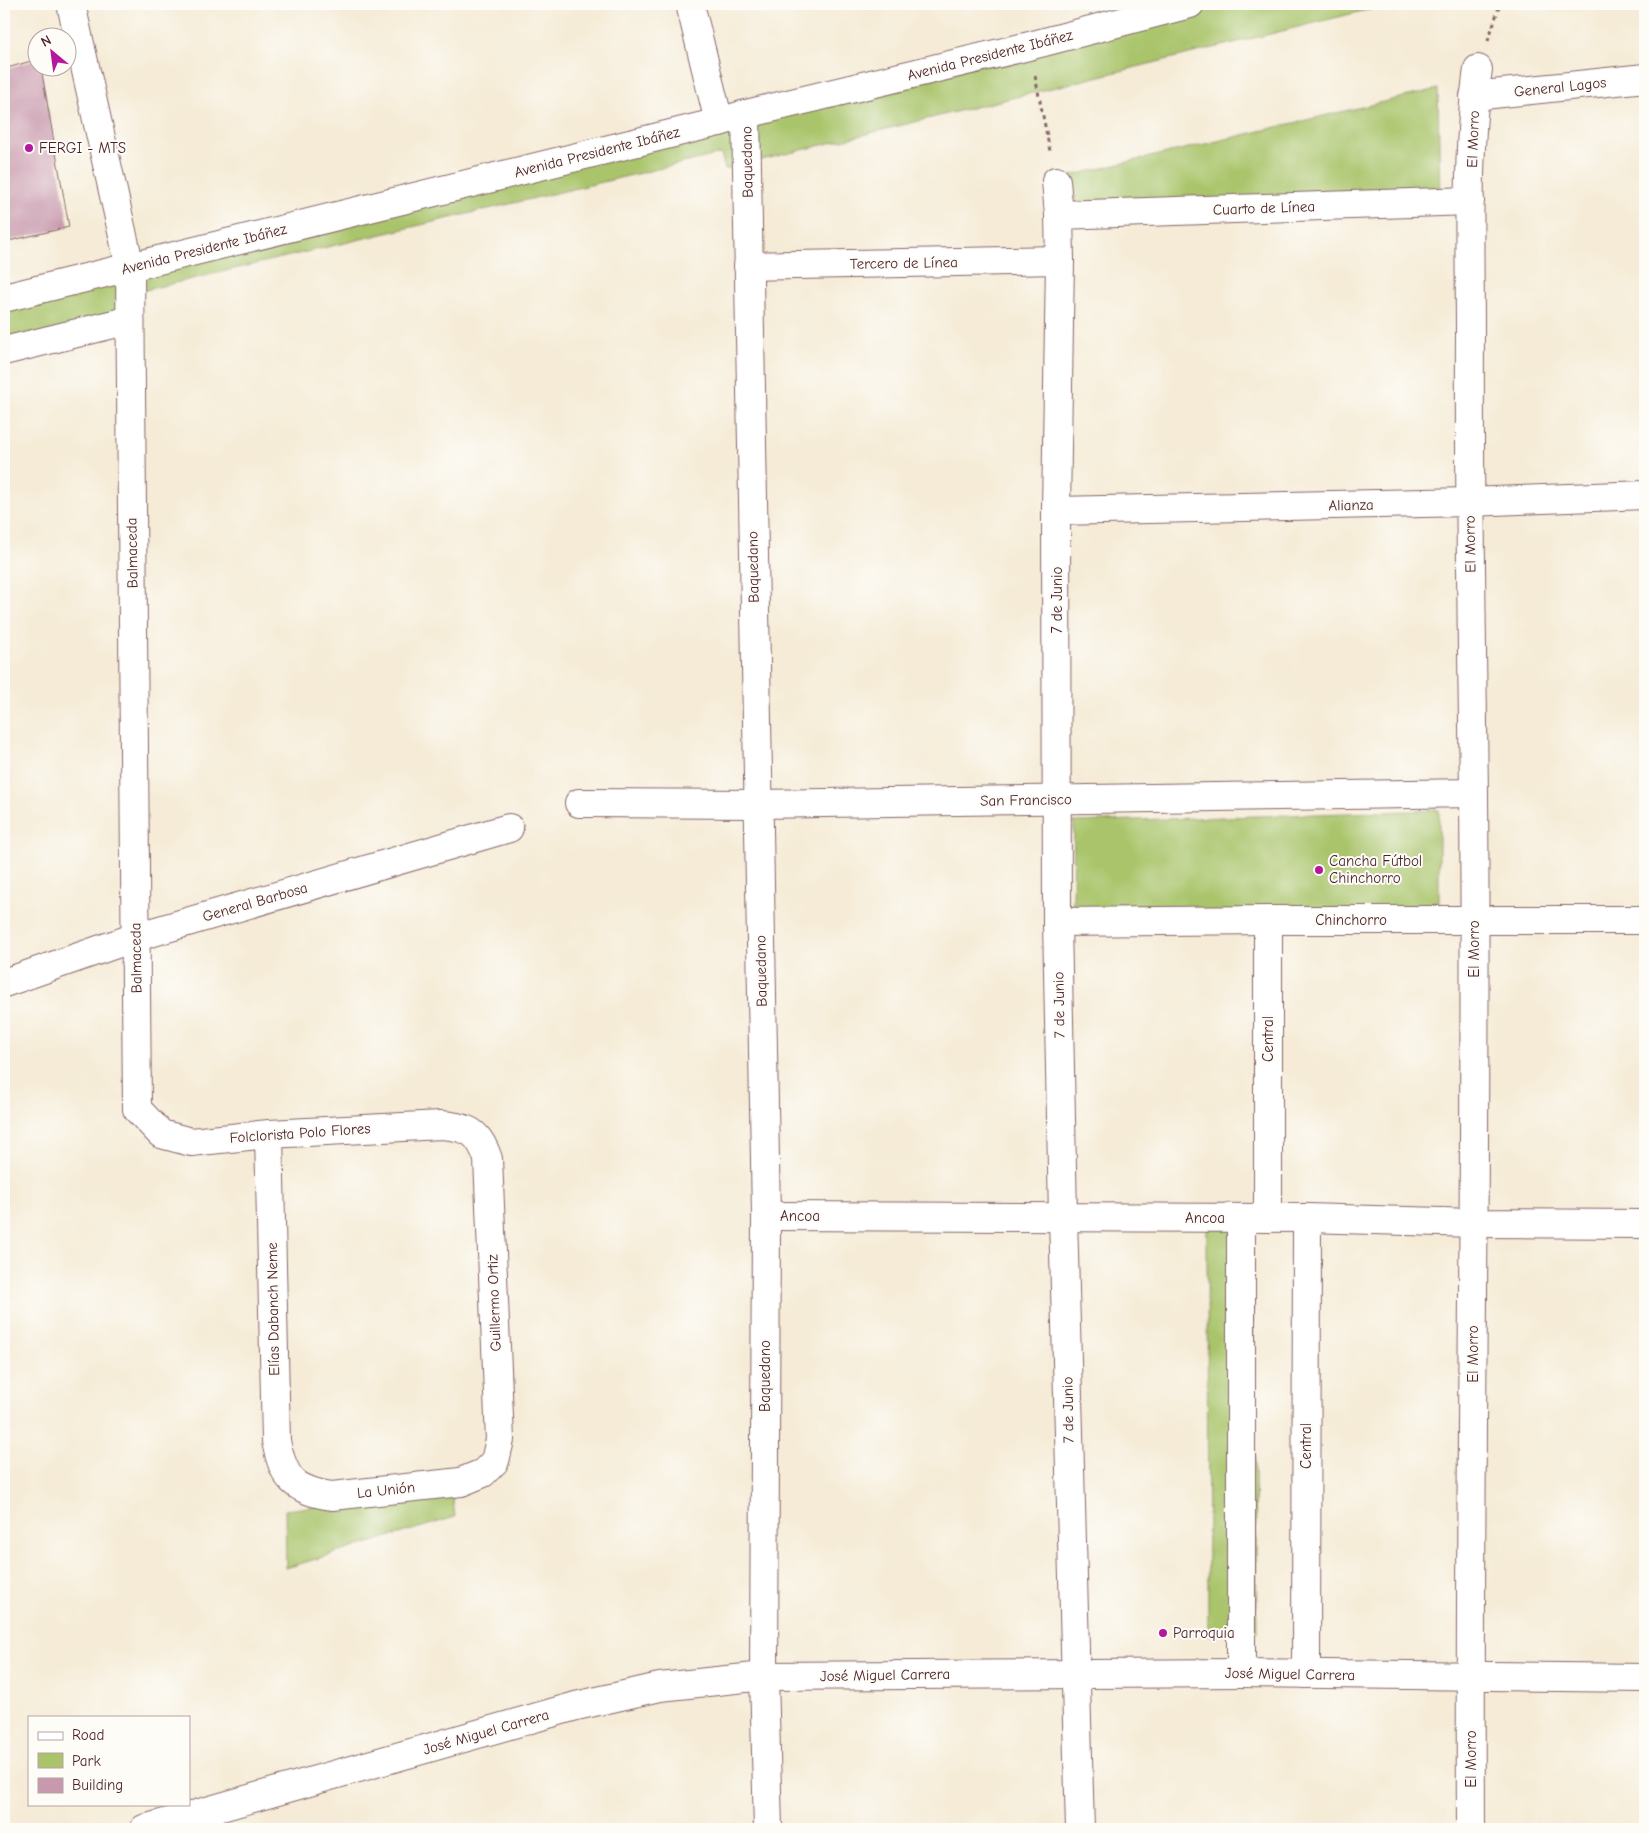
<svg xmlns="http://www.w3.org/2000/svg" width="1649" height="1833" font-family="'Comic Neue',sans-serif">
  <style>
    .green { fill: #a9c46b; stroke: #7a724b }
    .building { fill: #c899ad }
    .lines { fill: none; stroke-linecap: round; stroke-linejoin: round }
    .minor-casing { stroke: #866667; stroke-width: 30 }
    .tertiary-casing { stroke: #866667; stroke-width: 30 }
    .path { stroke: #866667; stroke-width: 3; stroke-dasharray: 4 4; stroke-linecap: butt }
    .minor { stroke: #fff; stroke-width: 28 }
    .tertiary { stroke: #fff; stroke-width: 28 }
    .poi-dot { fill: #b5179e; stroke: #fdfcf7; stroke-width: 2 }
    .labels { text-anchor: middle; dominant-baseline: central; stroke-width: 4; stroke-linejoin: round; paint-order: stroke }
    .street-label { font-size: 15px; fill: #4a1f2b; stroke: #fdfcf7 }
    .poi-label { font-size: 15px; fill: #4a1f2b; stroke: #fdfcf7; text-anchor: start }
  </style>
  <rect width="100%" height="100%" fill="#fdfcf7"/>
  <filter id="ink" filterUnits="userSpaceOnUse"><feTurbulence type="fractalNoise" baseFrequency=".02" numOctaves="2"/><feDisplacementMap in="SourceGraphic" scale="10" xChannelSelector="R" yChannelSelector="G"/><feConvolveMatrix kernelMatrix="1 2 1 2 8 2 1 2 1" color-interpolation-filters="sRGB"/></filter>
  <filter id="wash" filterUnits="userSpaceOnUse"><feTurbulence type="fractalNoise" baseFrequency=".0096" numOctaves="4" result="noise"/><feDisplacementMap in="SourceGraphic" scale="20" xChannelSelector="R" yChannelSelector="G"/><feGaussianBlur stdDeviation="1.12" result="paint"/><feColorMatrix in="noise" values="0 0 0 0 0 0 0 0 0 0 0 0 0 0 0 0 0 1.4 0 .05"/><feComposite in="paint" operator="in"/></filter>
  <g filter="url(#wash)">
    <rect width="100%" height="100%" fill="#f5ebd6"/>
    <!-- green -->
    <g class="green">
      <path d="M1228,4H1391L725,169L721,154L137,292L136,313L4,347V303Z"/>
      <path d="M1438,89L1440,207L1068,209L1065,177Z"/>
      <path d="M1439,810V914H1073L1074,822Z"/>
      <path d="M1207,1226H1252L1257,1632L1208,1635Z"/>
      <path d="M452,1490L455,1517L286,1568L285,1510Z"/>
    </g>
    <g id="blocks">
      <!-- building -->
      <path class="building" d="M38,59V68H41L69,227L4,242V69Z"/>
    </g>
  </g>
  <g filter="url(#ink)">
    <use href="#blocks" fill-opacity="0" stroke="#866667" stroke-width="1"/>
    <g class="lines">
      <defs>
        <g id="minor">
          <path d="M71,4L130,267L137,1109L161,1134L191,1142L269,1134L441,1125C469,1127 479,1132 488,1159L500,1440L495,1461L483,1473L461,1482L332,1496C293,1490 284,1479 276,1441L269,1134"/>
          <path d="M690,4L719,122"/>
          <path d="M1474,96L1645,78"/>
          <path d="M746,114L766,1216L764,1676L768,1829"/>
          <path d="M1056,181L1059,215L1060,260L1056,511L1057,922L1063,1217L1080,1829"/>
          <path d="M1059,215L1470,201"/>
          <path d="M748,266L1060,260"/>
          <path d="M4,351L130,320"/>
          <path d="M1056,511L1469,502L1645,495"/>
          <path d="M579,803L758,804L1474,793"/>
          <path d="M1057,922L1268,920H1645"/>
          <path d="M4,983L136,937L509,828"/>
          <path d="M766,1216L1307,1218L1474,1223L1645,1224"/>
          <path d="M1268,1218V920"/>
          <path d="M1241,1673V1218"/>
          <path d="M1306,1674L1307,1218"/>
          <path d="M144,1829L576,1706L660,1687L764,1676L1241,1673L1645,1678"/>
          <path d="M1471,1829C1469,1484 1477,1139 1474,794C1472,641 1469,488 1470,334C1470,248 1466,155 1478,69"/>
        </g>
        <path id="tertiary" d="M4,298L719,122L746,114L1029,46L1190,4"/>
      </defs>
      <!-- minor casing -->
      <use href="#minor" class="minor-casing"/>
      <!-- tertiary casing -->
      <use href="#tertiary" class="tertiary-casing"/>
      <!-- path -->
      <g class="path">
        <path d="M1488,41L1500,4"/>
        <path d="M1035,76L1050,151"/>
      </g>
      <!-- minor -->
      <use href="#minor" class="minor"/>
      <!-- tertiary -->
      <use href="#tertiary" class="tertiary"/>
    </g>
  </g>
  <!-- markers -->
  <g class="poi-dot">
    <circle cx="29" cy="148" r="5"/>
    <circle cx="1319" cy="870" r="5"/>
    <circle cx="1163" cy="1633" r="5"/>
  </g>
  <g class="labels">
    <!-- street labels -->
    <g class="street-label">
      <text transform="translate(990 55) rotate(-14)">Avenida Presidente Ibáñez</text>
      <text transform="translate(1560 87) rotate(-6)">General Lagos</text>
      <text transform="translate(1473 139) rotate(-88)">El Morro</text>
      <text transform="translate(597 152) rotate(-14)">Avenida Presidente Ibáñez</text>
      <text transform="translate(747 162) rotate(-91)">Baquedano</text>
      <text transform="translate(1264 208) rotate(-2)">Cuarto de Línea</text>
      <text transform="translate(204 249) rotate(-14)">Avenida Presidente Ibáñez</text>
      <text transform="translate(904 263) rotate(-1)">Tercero de Línea</text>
      <text transform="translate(1351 505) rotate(-1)">Alianza</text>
      <text transform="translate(1470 544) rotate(-91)">El Morro</text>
      <text transform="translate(132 553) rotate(-91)">Balmaceda</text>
      <text transform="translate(753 567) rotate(-91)">Baquedano</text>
      <text transform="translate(1057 600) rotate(-90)">7 de Junio</text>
      <text transform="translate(1026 800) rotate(-1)">San Francisco</text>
      <text transform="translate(255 902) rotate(-16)">General Barbosa</text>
      <text x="1351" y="920">Chinchorro</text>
      <text transform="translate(1474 949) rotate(-90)">El Morro</text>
      <text transform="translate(136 958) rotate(-91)">Balmaceda</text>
      <text transform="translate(761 971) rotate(-91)">Baquedano</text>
      <text transform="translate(1059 1005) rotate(-91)">7 de Junio</text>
      <text transform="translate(1268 1039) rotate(-90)">Central</text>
      <text transform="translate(300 1133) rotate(-4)">Folclorista Polo Flores</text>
      <text x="800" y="1216">Ancoa</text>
      <text x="1205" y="1218">Ancoa</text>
      <text transform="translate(494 1303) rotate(-92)">Guillermo Ortiz</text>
      <text transform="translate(273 1309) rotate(-91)">Elías Dabanch Neme</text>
      <text transform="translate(1473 1354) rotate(-90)">El Morro</text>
      <text transform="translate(765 1376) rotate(-90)">Baquedano</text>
      <text transform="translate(1068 1410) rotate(-91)">7 de Junio</text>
      <text transform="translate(1306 1446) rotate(-90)">Central</text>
      <text transform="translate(386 1490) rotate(-6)">La Unión</text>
      <text transform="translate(1290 1674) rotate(1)">José Miguel Carrera</text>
      <text transform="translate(885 1675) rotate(-1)">José Miguel Carrera</text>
      <text transform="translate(486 1732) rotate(-16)">José Miguel Carrera</text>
      <text transform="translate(1471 1759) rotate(-90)">El Morro</text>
    </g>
    <!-- poi labels -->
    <g class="poi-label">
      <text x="39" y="148">FERGI - MTS</text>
      <text x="1329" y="861">Cancha Fútbol<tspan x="1329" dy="17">Chinchorro</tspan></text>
      <text x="1173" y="1633">Parroquia</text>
    </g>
  </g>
  <!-- margin -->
  <rect width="1649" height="1833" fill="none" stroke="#fdfcf7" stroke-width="20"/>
  <!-- legend -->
  <rect x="28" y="1716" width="162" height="90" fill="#fdfcf7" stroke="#b5a4a5"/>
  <rect x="38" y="1732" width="25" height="8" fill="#ffffff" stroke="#b5a4a5"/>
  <text x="72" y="1740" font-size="15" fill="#4a1f2b">Road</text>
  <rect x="38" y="1753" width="25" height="15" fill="#a9c46b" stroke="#b5a4a5"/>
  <text x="72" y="1766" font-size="15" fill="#4a1f2b">Park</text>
  <rect x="38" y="1778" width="25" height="15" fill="#c899ad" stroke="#b5a4a5"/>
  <text x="72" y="1790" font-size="15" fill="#4a1f2b">Building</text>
  <!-- north arrow -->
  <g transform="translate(52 52) rotate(331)"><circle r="24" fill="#fdfcf7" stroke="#b5a4a5"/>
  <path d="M0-4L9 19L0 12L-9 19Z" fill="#b5179e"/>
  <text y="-8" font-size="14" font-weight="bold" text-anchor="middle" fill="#4a1f2b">N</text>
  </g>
</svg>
